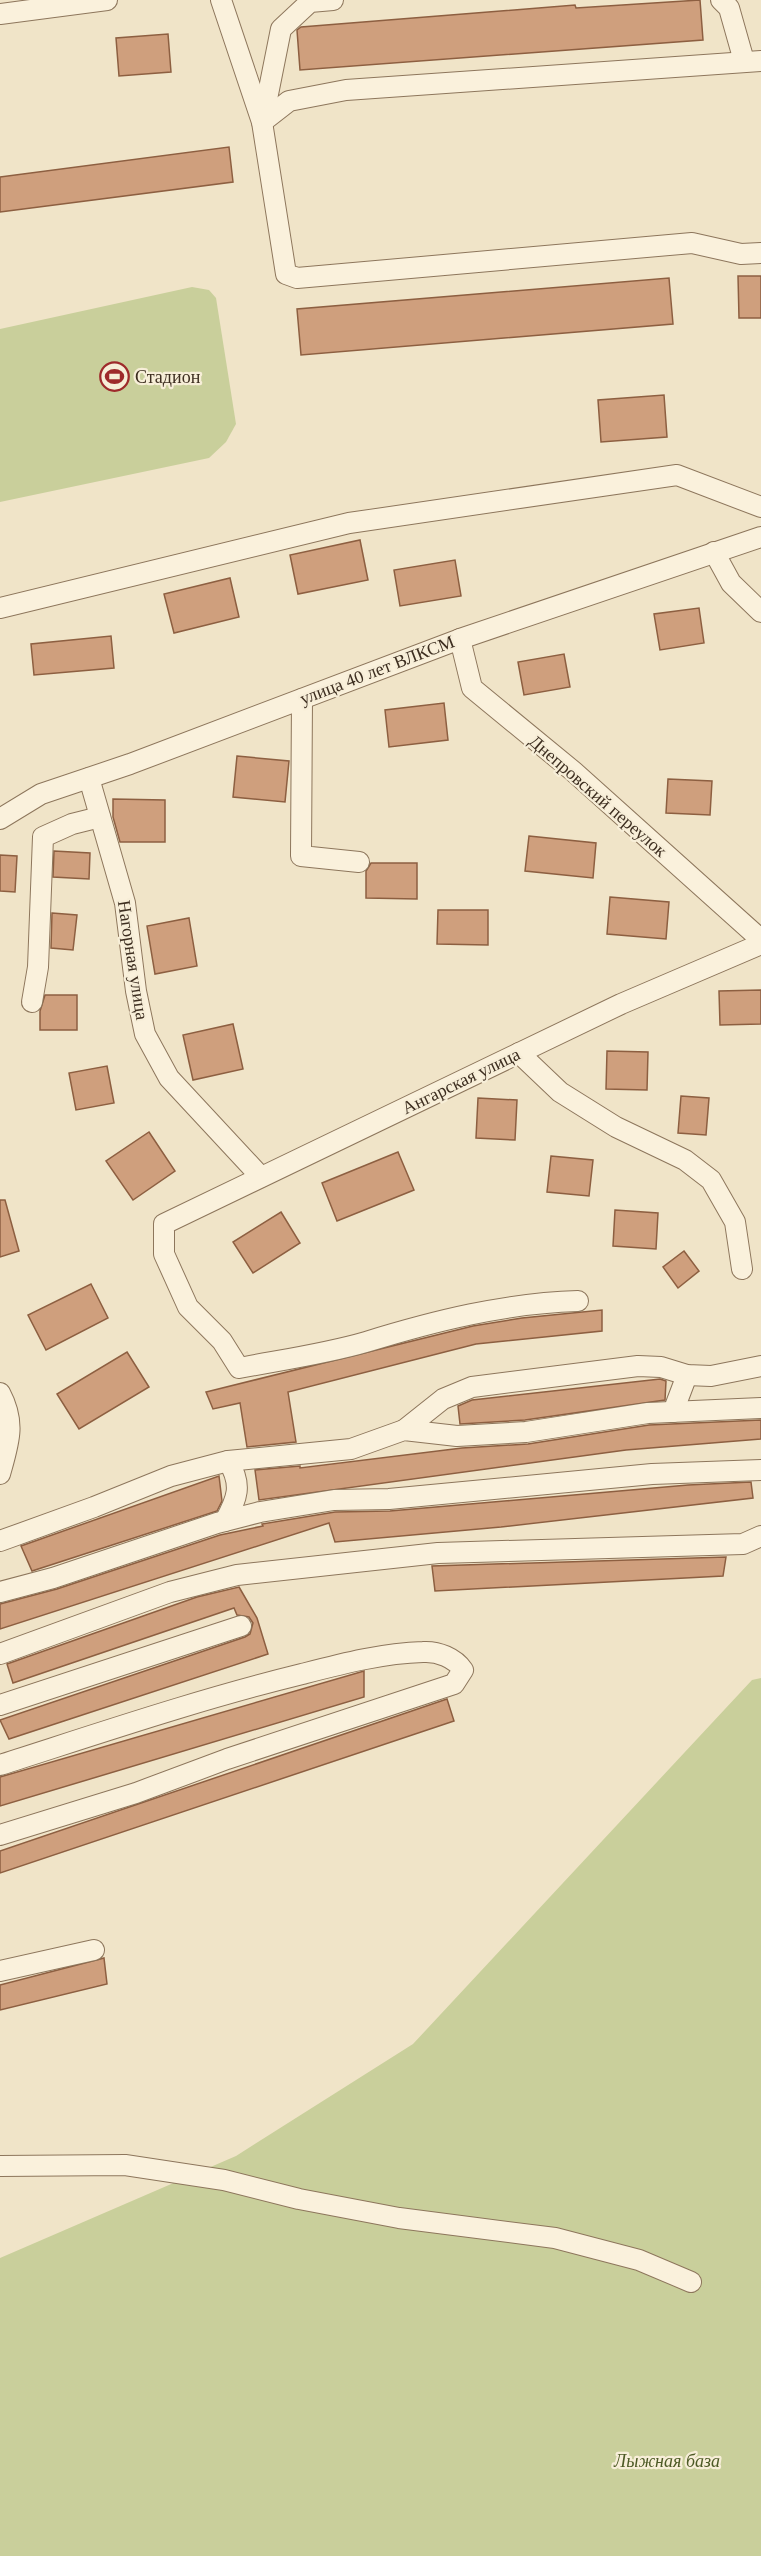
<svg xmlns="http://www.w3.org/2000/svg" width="761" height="2556" font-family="Georgia,serif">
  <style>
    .green { fill: #c9cf9b }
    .building { fill: #cf9f7d; stroke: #8d5f41; stroke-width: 1.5 }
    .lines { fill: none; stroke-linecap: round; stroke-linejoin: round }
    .minor-casing { stroke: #8d765c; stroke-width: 22 }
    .minor { stroke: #faf1dc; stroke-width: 20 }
    .labels { text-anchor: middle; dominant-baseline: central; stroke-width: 4.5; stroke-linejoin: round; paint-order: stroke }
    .poi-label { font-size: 18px; fill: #3d2e20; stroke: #f7eed8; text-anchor: start }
    .street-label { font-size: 18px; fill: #3d2e20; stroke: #f7eed8 }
    .park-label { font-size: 18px; font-style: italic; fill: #4d5a26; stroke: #f7eed8 }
  </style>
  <rect width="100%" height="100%" fill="#f0e4c8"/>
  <!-- green -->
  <g class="green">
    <path d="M192,287L209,290L216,298L236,424L226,442L209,458L0,502V329Z"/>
    <path d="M761,1678V2556H0V2258L236,2156L413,2044L752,1680Z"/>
  </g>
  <!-- building -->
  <g class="building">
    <path d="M700,0L703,40L300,70L297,30L301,27L575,5L576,8Z"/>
    <path d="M168,34L171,72L119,76L116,38Z"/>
    <path d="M229,147L233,182L0,212V177Z"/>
    <path d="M738,276H761V318H739Z"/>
    <path d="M669,278L673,324L301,355L297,309Z"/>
    <path d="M664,395L667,437L601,442L598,400Z"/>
    <path d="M360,540L368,580L298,594L290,555Z"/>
    <path d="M455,560L461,596L400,606L394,570Z"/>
    <path d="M230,578L239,617L174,633L164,594Z"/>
    <path d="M699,608L704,643L660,650L654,614Z"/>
    <path d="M111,636L114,668L34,675L31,644Z"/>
    <path d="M564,654L570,687L524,695L518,662Z"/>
    <path d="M444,703L448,740L389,747L385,710Z"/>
    <path d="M237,756L289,761L285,802L233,797Z"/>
    <path d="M668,779L712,781L710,815L666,813Z"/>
    <path d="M113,799L165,800V842H120L113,817Z"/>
    <path d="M529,836L596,843L593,878L525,871Z"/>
    <path d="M54,851L90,853L89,879L53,877Z"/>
    <path d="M0,855L17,856L15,892L0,891Z"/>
    <path d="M371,863H417V899L366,898V871Z"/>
    <path d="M610,897L669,902L666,939L607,934Z"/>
    <path d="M438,910H488V945L437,944Z"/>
    <path d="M52,913L77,915L73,950L51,948Z"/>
    <path d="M189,918L197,966L155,974L147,926Z"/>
    <path d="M761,990V1024L720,1025L719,991Z"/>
    <path d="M45,995H77V1030H40V1011Z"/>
    <path d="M233,1024L243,1069L193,1080L183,1035Z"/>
    <path d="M607,1051L648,1052L647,1090L606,1089Z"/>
    <path d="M107,1066L114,1103L76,1110L69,1073Z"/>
    <path d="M681,1096L709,1098L706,1135L678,1133Z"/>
    <path d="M478,1098L517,1100L515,1140L476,1138Z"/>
    <path d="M149,1132L175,1171L133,1200L106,1161Z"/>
    <path d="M398,1152L414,1190L337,1221L322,1183Z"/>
    <path d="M551,1156L593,1160L589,1196L547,1192Z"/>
    <path d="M0,1200H5L19,1251L0,1257Z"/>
    <path d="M615,1210L658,1213L656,1249L613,1246Z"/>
    <path d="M281,1212L300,1243L253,1273L233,1242Z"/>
    <path d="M684,1251L699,1271L678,1288L663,1267Z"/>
    <path d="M91,1284L108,1318L46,1350L28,1315Z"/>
    <path d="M602,1310V1331L476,1344L288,1392L296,1442L247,1447L240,1403L213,1409L206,1392L473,1326L522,1318Z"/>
    <path d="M127,1352L149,1387L79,1429L57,1394Z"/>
    <path d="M660,1379L666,1381L665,1400L525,1420L460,1424L458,1406L472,1400Z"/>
    <path d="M761,1420V1439L626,1450L259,1500L255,1470L300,1466V1468L462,1448L528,1444L649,1425Z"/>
    <path d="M219,1476L222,1501L217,1511L32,1571L21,1546Z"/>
    <path d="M751,1482L753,1498L501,1527L335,1542L329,1523L0,1629V1604L57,1589L220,1535L263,1526L262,1524L335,1512L390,1511L688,1485Z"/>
    <path d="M726,1557L723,1576L435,1591L432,1566Z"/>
    <path d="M239,1587L257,1618L268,1654L9,1739L0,1720L245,1637L250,1634L253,1623L249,1617L237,1615L234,1608L13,1683L7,1664L197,1597Z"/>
    <path d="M364,1671V1697L0,1806V1777Z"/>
    <path d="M447,1699L454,1721L0,1873V1851Z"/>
    <path d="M104,1958L107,1984L0,2010V1985Z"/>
  </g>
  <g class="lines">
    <defs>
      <g id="minor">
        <path d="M221,0L262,122L286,274L297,278L692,243L741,254L761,253"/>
        <path d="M721,0L729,8L744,61"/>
        <path d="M0,14L107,0"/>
        <path d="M263,119L281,29L310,2L333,0"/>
        <path d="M262,122L289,101L346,90L761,61"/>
        <path d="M714,552L731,583L761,612"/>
        <path d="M0,608L349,523L677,475L761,507"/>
        <path d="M460,639L472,688L573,771L757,936H761"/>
        <path d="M302,699L301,856L359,862"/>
        <path d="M89,778L125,903L136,991L145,1034L169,1078L261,1177"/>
        <path d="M0,819L41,794L130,764L460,639L761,537"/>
        <path d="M32,1002L38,967L43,837L72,824L100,817"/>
        <path d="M519,1053L560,1092L616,1127L685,1160L711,1180L735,1222L742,1269"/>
        <path d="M578,1301C506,1303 434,1321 366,1342C325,1354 281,1360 239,1368L222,1341L188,1307L164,1254V1224L621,1004L761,944"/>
        <path d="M0,1393C16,1423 9,1442 0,1474"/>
        <path d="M673,1412L687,1375"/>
        <path d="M404,1430L443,1399L472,1387L638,1366L661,1367L687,1375L711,1376L761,1366"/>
        <path d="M225,1521C237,1499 243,1485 228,1461"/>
        <path d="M0,1541L94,1507L171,1476L228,1461L351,1449L404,1430L457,1436L526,1432L648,1413L761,1408"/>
        <path d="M0,1592L53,1578L217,1523L260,1512L334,1500L389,1499L652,1474L761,1470"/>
        <path d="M0,1654L170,1592L237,1575L438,1553L743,1544L761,1536"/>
        <path d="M0,1705L241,1626"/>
        <path d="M0,1765C100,1733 200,1699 302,1674C341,1664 383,1653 423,1652C438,1651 455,1658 463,1670L454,1684L227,1759L136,1793L0,1835"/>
        <path d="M0,1971L94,1950"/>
        <path d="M0,2166L125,2165L224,2180L299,2199L399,2218L555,2238L639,2260L691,2282"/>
      </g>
    </defs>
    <!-- minor casing -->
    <use href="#minor" class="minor-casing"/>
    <!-- minor -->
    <use href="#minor" class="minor"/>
  </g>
  <!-- icons -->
  <defs>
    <symbol id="stadium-ring" viewBox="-11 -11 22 22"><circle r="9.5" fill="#f7eed8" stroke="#9e2a2b" stroke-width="1.5"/><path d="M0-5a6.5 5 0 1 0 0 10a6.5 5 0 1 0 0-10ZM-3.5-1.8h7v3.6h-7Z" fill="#9e2a2b"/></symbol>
  </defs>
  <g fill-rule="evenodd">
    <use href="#stadium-ring" x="98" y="360" width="33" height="33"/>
  </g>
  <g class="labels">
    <!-- poi labels -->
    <g class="poi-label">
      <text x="135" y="377">Стадион</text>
    </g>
    <!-- street labels -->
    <g class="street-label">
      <text transform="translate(377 670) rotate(-21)">улица 40 лет ВЛКСМ</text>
      <text transform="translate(598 796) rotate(41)">Днепровский переулок</text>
      <text transform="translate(133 960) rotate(81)">Нагорная улица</text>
      <text transform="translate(461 1081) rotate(-26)">Ангарская улица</text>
    </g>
    <!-- park labels -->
    <g class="park-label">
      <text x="667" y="2461">Лыжная база</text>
    </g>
  </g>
</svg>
